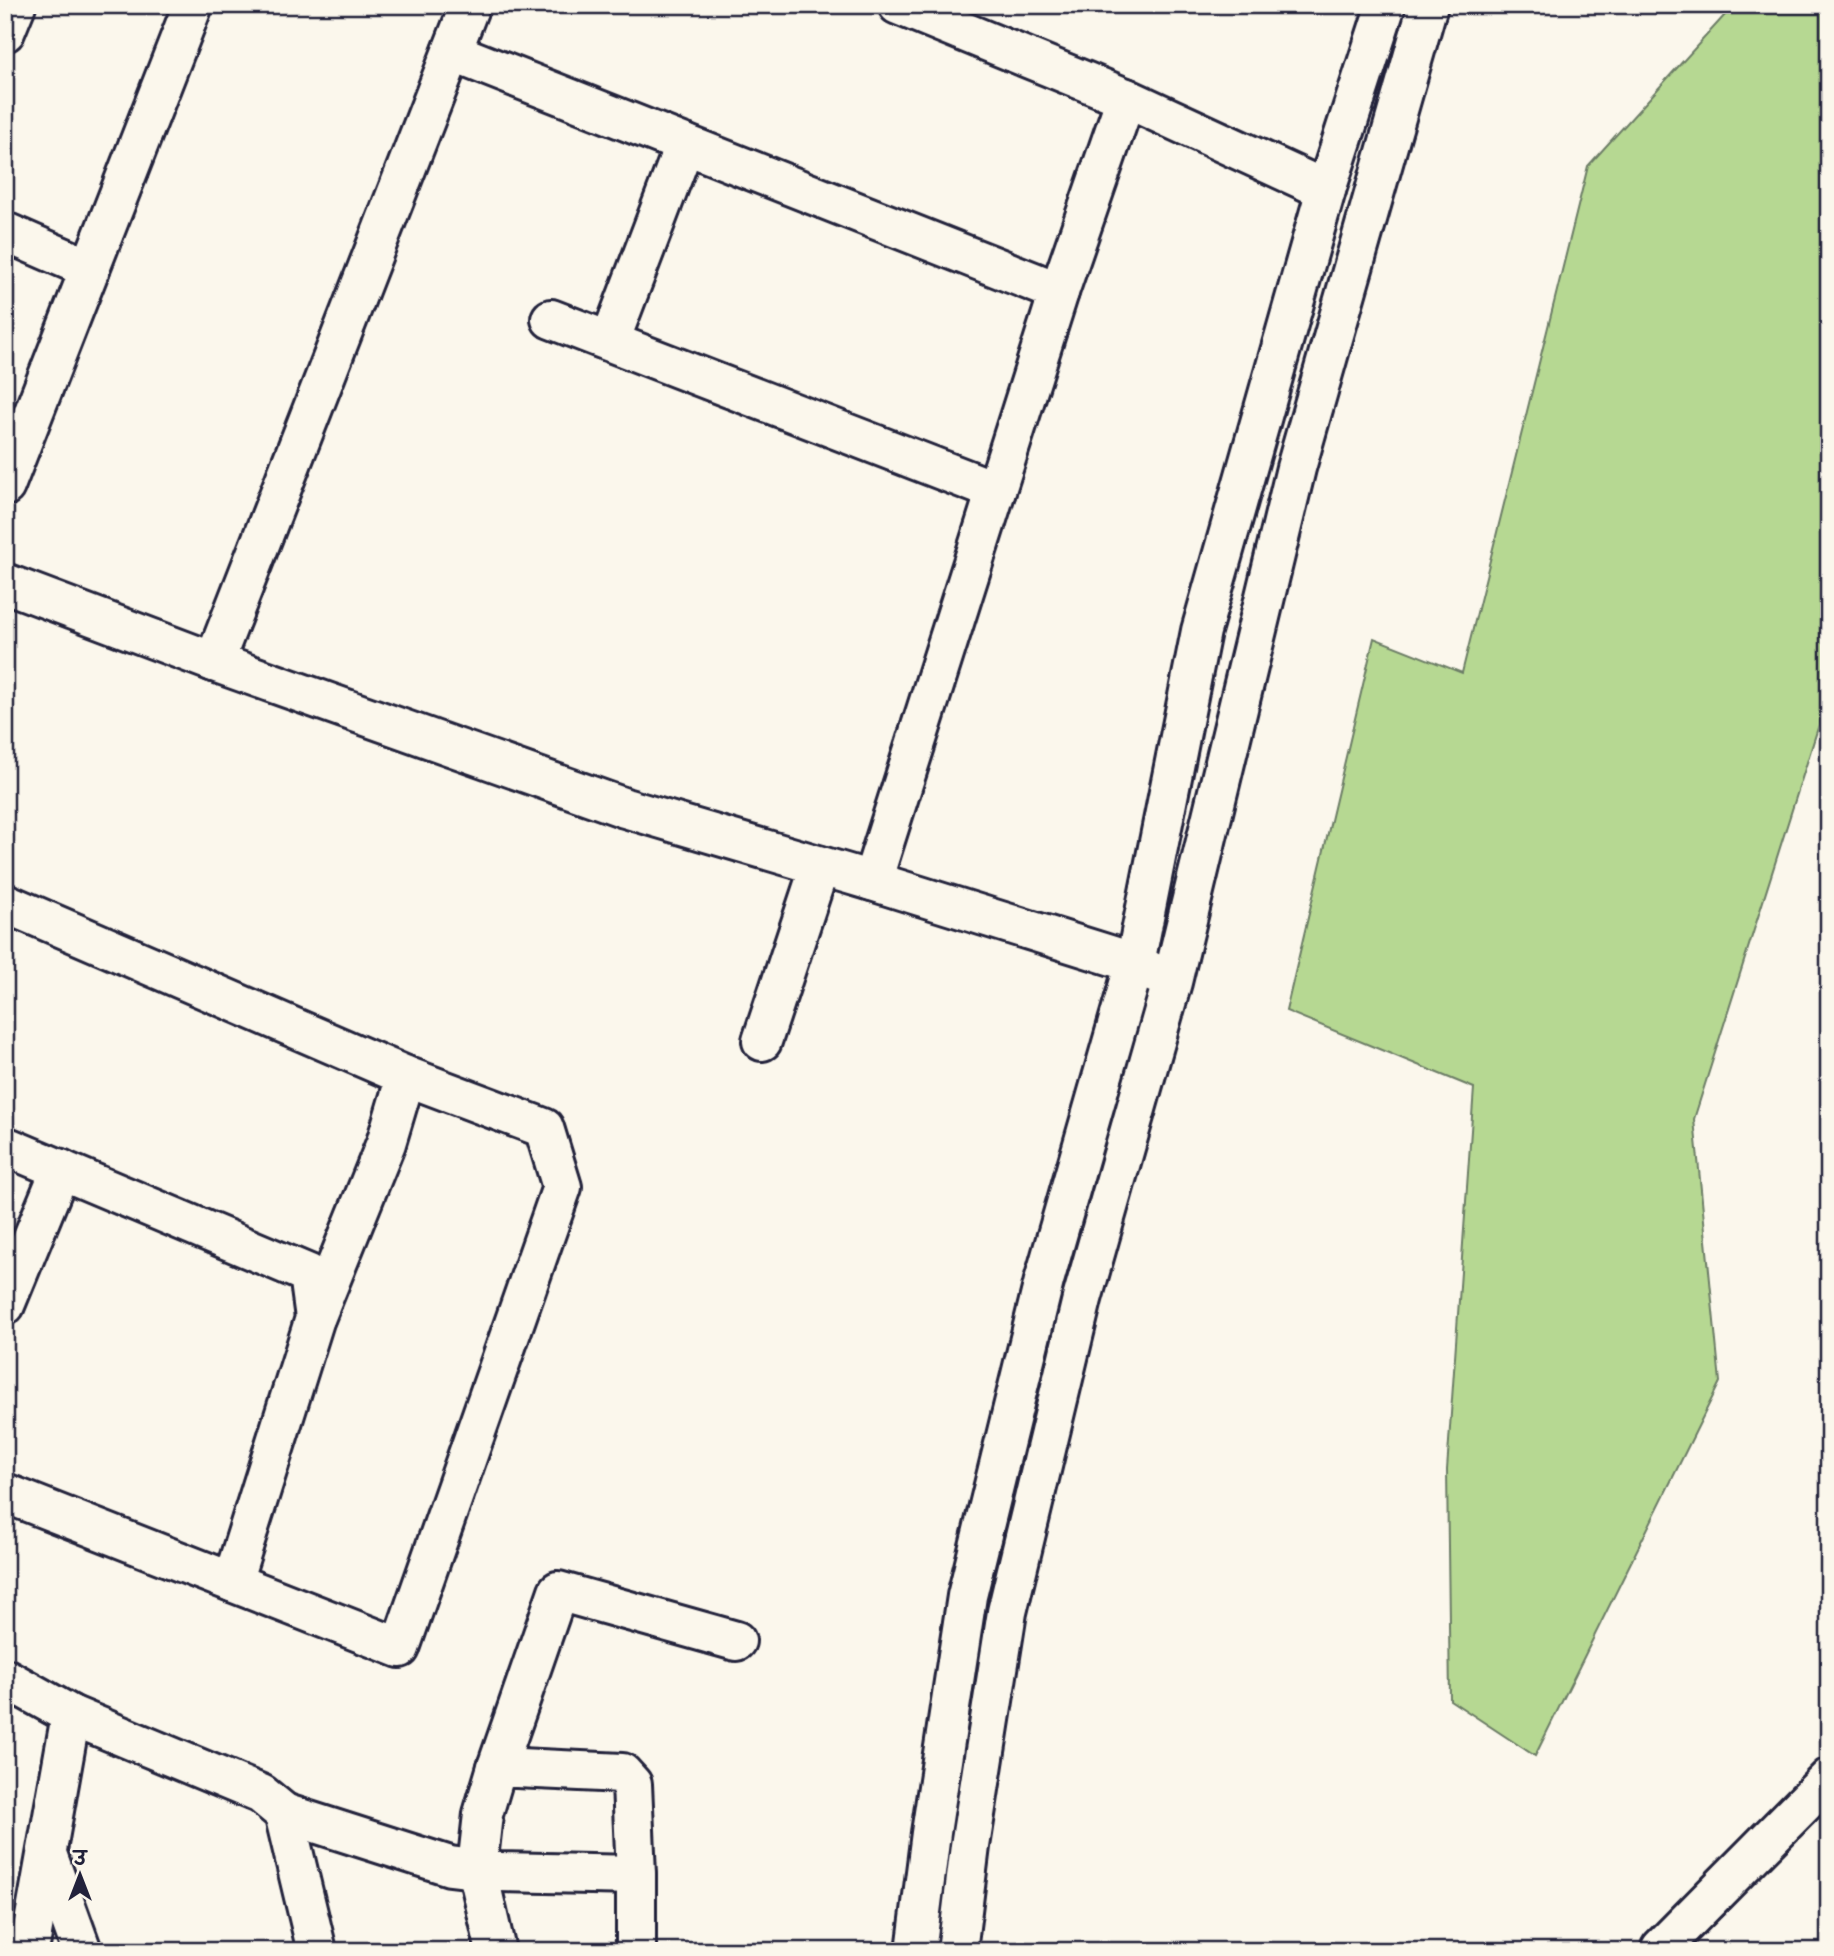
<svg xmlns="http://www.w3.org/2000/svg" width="1834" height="1956" font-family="Sriracha,'Playpen Sans Deva',sans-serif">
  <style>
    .green { fill: #b6d892; stroke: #6c7d66; stroke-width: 2 }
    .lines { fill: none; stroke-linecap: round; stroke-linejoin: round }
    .minor-casing { stroke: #22223b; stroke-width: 44 }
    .minor { stroke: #fbf7ec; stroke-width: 38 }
  </style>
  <rect width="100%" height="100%" fill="#fbf7ec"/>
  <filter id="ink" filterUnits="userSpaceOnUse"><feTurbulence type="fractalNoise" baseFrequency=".0143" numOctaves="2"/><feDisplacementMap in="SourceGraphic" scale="14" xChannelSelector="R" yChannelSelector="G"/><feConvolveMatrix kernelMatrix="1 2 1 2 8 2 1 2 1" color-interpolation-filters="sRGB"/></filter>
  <g filter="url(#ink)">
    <!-- green -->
    <path class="green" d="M1734,5H1829V693L1694,1119L1720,1382L1535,1756L1450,1700L1447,1470L1474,1088L1286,1011L1374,638L1462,673L1588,166Z"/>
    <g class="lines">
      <defs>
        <g id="minor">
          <path d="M898,5L1126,98L1326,190"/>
          <path d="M5,32L16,5"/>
          <path d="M452,52L1059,292"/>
          <path d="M5,232L90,269"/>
          <path d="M551,319L996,491"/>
          <path d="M610,341L685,144"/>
          <path d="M5,486L193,5"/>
          <path d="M5,583L214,662L625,808L872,881L1135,963L1156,974"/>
          <path d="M214,662L470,5"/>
          <path d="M872,881L1059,292L1126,98"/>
          <path d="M5,903L406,1076L544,1128L562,1187L400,1648L5,1493"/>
          <path d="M762,1041L820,866"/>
          <path d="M5,1146L309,1274L315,1318L232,1582"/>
          <path d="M5,1305L61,1169"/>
          <path d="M316,1316L386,1143L406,1076"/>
          <path d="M5,1678L71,1715L261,1794L284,1813L317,1951"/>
          <path d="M497,1767L558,1591L736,1641"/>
          <path d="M284,1813L450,1866L500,1872L636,1875"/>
          <path d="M47,1854L82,1951"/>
          <path d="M29,1951L71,1715"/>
          <path d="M496,1951L477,1868L483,1814L497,1767L622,1773L632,1784L636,1875V1951"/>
          <path d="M916,1951L931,1833L967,1596L1044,1281L1135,963L1201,631L1326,190L1386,5"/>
          <path d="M957,1951L970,1846L1007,1612L1082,1299L1172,982L1296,468L1428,5"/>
          <path d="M1663,1951L1661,1948L1829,1778"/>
        </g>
      </defs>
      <!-- minor casing -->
      <use href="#minor" class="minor-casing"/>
      <!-- minor -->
      <use href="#minor" class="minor"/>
    </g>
  </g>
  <!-- margin -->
  <rect width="1834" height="1956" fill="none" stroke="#fbf7ec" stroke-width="28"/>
  <rect x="14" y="14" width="1806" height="1928" fill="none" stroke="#22223b" stroke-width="2.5" filter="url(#ink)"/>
  <!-- north arrow -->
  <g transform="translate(80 1875)" stroke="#fbf7ec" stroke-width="5" paint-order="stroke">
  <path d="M0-5L12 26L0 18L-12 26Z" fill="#22223b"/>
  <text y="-10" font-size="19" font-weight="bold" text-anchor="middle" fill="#22223b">उ</text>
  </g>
</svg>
